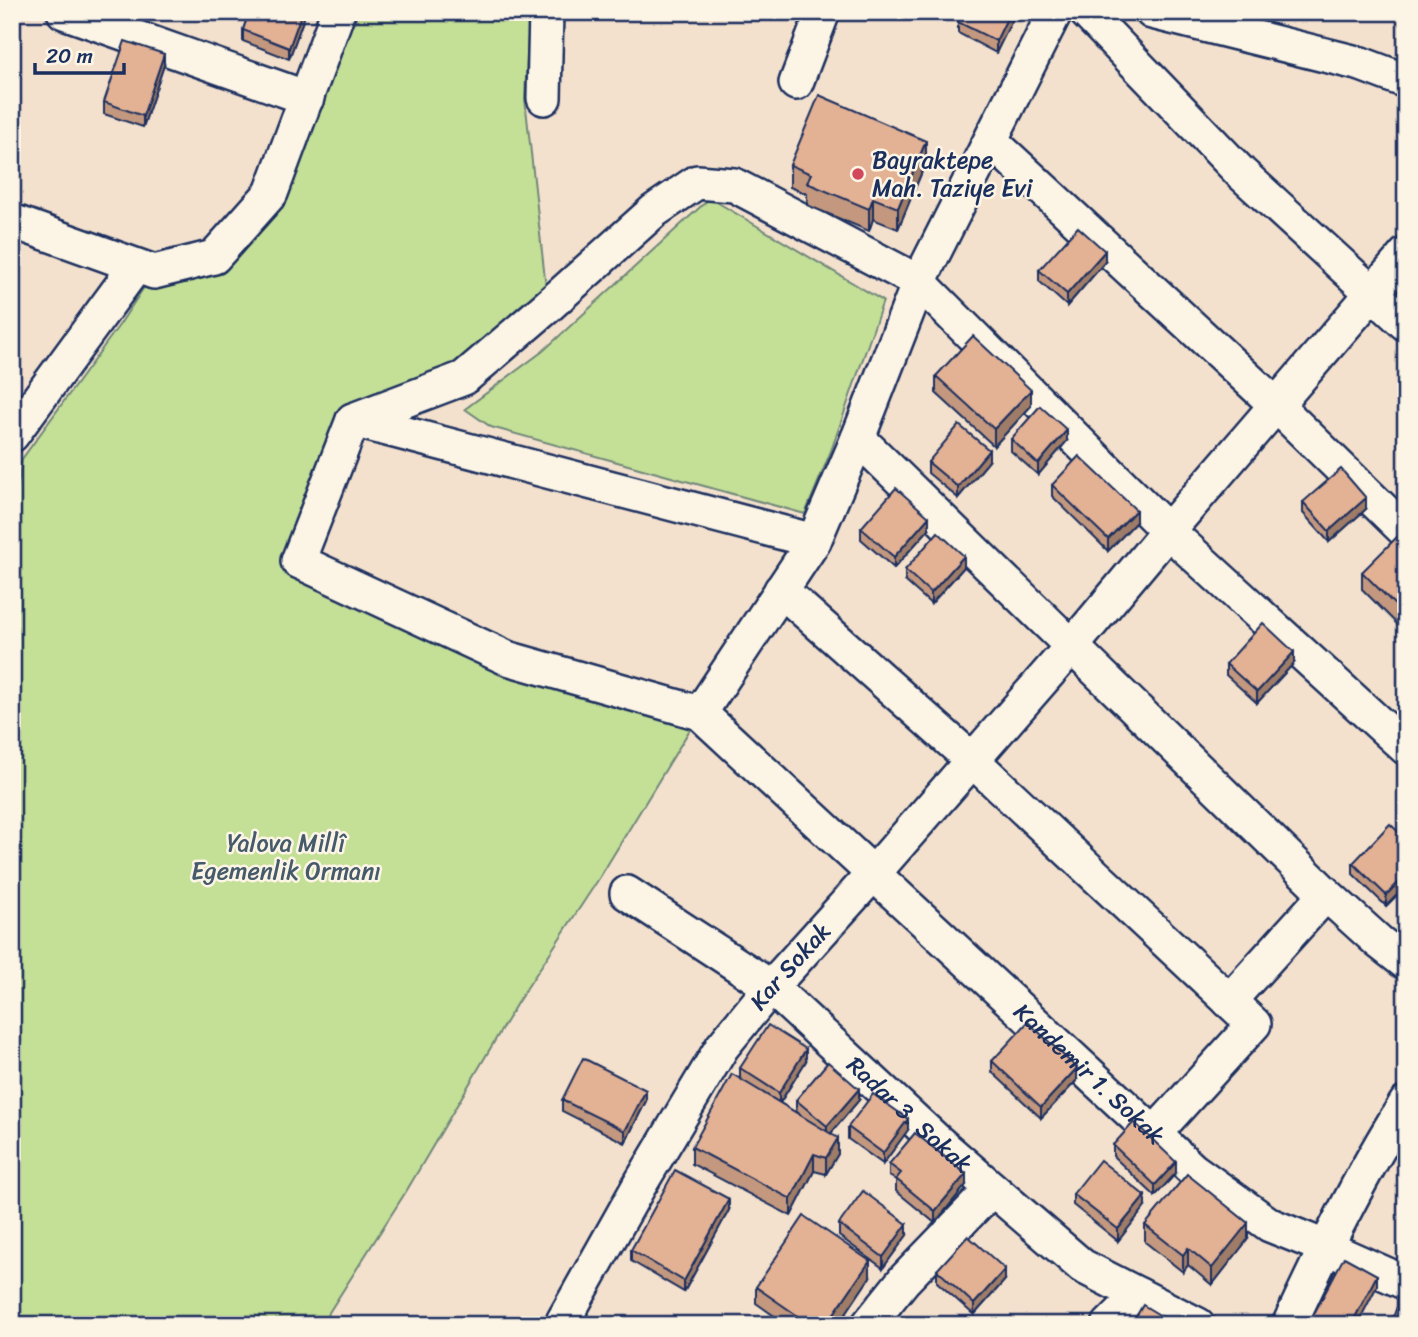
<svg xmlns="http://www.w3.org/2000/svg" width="1418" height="1337" font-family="Sriracha,sans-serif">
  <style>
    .green { fill: #c4df96; stroke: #70877a; stroke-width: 2 }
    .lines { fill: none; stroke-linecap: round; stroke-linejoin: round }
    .street-casing { stroke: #1b2f5e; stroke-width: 38 }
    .street { stroke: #fcf5e5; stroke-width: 33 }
    .wall { fill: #c3987f; stroke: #1b2f5e; stroke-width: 2 }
    .shaded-wall { fill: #9f7c68; stroke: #1b2f5e; stroke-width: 2 }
    .building { fill: #e3b194; stroke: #1b2f5e; stroke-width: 2 }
    .poi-dot { fill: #d1495b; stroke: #fcf5e5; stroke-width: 2.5 }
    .labels { text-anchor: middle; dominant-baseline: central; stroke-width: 5; stroke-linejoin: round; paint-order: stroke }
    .poi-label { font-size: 24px; fill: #1b2f5e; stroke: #fcf5e5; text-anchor: start }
    .park-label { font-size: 24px; fill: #455b6c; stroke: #fcf5e5 }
    .street-label { font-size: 24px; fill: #1b2f5e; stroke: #fcf5e5 }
  </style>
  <rect width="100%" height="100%" fill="#f4e1cd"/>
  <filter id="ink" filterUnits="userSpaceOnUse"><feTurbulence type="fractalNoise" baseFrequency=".0143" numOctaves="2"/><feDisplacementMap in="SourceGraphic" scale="14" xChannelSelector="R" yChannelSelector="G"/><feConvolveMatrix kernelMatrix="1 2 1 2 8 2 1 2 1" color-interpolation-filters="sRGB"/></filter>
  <g filter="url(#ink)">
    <!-- green -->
    <g class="green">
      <path d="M354,12H529L525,99L548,306L464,378L353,420L298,561L507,658L700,713L600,877L517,1003L407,1190L321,1325H12V523L22,459L120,324L154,272L214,257L271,193L307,98L356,19Z"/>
      <path d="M710,198L883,301L831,451L805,514L491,427L465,409L543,351Z"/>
    </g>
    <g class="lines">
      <defs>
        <g id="street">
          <path d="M64,12L307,98"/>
          <path d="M1086,12L1241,173L1406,324"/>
          <path d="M1152,12L1361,64L1406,81"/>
          <path d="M796,83L823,12"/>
          <path d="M544,98L546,12"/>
          <path d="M991,141L1276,405L1406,532"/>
          <path d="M12,221L154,272L214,257L271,193L338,12"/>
          <path id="s1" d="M353,420L298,561L507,658L700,713L1193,1170L1270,1225L1325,1247L1406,1283"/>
          <path d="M12,435L136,266"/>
          <path d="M858,438L1326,894L1379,942L1406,963"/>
          <path d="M814,541L353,420L464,378L548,306L654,211L697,182L734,185L919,282L1168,531L1406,748"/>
          <path d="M781,590L972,760L1254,1024L1154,1134"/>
          <path d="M700,713L814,541L858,438L919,282L1055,12"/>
          <path id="s2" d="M627,893L771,987L937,1141L1082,1266L1198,1325"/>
          <path d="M1229,1001L1326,894"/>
          <path id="s3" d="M561,1325L639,1186L722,1047L771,987L873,874L1072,646L1168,531L1406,254"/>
          <path d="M868,1325L904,1280L992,1189"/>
          <path d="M1109,1325L1139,1295"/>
          <path d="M1289,1325C1324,1249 1361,1174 1406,1103"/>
        </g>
      </defs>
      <!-- street casing -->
      <use href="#street" class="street-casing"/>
      <!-- street -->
      <use href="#street" class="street"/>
    </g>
    <!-- wall -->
    <g class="wall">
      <path d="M249,12H306L289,59L243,41V30Z"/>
      <path d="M1016,12L996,53L958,33V22Z"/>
      <path d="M164,65L143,127L104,114V102Z"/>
      <path d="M926,162L898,229L873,219L869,231L807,205V194L790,187V165Z"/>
      <path d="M1105,262L1067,306L1039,281V270Z"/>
      <path d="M936,376L1031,406L994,446L936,393Z"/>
      <path d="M1011,439L1067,441L1038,475L1011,451Z"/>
      <path d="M989,461L958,498L928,473V462Z"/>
      <path d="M1052,485L1136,522L1108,551L1052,496Z"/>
      <path d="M1303,502L1366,509L1329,542L1303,513Z"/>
      <path d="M861,528L929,529L894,568L861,539Z"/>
      <path d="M1406,534V633L1362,589V572Z"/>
      <path d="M964,567L931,604L905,581V570Z"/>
      <path d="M1294,663L1257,703L1226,675V664Z"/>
      <path d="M1406,839V886L1386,906L1353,874V863Z"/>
      <path d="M806,1061L780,1103L802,1116L796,1111V1100H859L831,1133L838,1154L826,1174L814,1171L791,1216L692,1164V1147L740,1079V1068Z"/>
      <path d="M992,1061L1077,1080L1041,1118L992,1072Z"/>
      <path d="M562,1100L646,1101L625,1143L562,1111Z"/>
      <path d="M848,1127L908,1130L883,1164L848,1139Z"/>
      <path d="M1113,1145L1176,1173L1155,1196L1113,1156Z"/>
      <path d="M889,1164L966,1185L935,1223L896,1191V1180L889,1176Z"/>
      <path d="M1073,1194L1145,1207L1118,1241L1073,1205Z"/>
      <path d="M729,1210L684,1292L631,1261V1250Z"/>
      <path d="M839,1224L907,1235L883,1268L839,1236Z"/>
      <path d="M1145,1225L1248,1239L1212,1285L1188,1265L1183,1272L1145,1242Z"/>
      <path d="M937,1270L1005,1280L974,1315L937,1282Z"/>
      <path d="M870,1277L838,1325H787L756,1303V1287Z"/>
    </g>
    <!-- shaded-wall -->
    <g class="shaded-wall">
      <path d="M302,12H306L289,59V48Z"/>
      <path d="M1010,12H1016L996,53V41Z"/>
      <path d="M164,54V65L143,127V116Z"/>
      <path d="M926,141V162L898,229V208Z"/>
      <path d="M873,198V219L869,231V209Z"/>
      <path d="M1105,251V262L1067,306V294Z"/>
      <path d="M1031,390V406L994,446V429Z"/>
      <path d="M1067,430V441L1038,475V464Z"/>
      <path d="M989,450V461L958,498V487Z"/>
      <path d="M1366,498V509L1329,542V531Z"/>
      <path d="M1136,510V522L1108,551V539Z"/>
      <path d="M929,517V529L894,568V557Z"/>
      <path d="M964,556V567L931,604V593Z"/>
      <path d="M1294,652V663L1257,703V692Z"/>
      <path d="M1406,875V886L1386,906V895Z"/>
      <path d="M806,1049V1061L779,1104V1093Z"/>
      <path d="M1077,1068V1080L1041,1118V1107Z"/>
      <path d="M859,1089V1100L827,1138V1126Z"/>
      <path d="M646,1090V1101L625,1143V1131Z"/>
      <path d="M908,1119V1130L883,1164V1153Z"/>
      <path d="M838,1138V1154L826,1174V1158Z"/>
      <path d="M814,1154V1171L791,1216V1199Z"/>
      <path d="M1176,1162V1173L1155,1196V1185Z"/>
      <path d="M966,1174V1185L935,1223V1211Z"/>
      <path d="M1145,1196V1207L1118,1241V1229Z"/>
      <path d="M729,1199V1210L684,1292V1281Z"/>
      <path d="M1248,1223V1239L1212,1285V1268Z"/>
      <path d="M907,1224V1235L883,1268V1257Z"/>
      <path d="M1188,1248V1265L1183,1272V1255Z"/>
      <path d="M870,1261V1277L838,1325H826Z"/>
      <path d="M1005,1269V1280L974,1315V1304Z"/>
      <path d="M1377,1275V1286L1357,1325H1351Z"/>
    </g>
    <!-- building -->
    <g class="building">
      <path d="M249,12H302L289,48L243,30Z"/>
      <path d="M962,12H1010L996,41L958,22Z"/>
      <path d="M125,41L164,54L143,116L104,102Z"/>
      <path d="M819,95L926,141L898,208L873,198L869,209L807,183L811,174L790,165Z"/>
      <path d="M1078,227L1105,251L1067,294L1039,270Z"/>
      <path d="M973,336L1031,390L994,429L936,376Z"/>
      <path d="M1040,406L1067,430L1038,464L1011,439Z"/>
      <path d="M959,425L989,450L958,487L928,462Z"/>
      <path d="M1079,456L1136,510L1108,539L1052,485Z"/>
      <path d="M1341,469L1366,498L1329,531L1303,502Z"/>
      <path d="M896,488L929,517L894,557L861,528Z"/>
      <path d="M1403,531L1406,534V616L1362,572Z"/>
      <path d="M938,532L964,556L931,593L905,570Z"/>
      <path d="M1263,623L1294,652L1257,692L1226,664Z"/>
      <path d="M1390,824L1406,839V875L1386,895L1353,863Z"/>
      <path d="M1028,1022L1077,1068L1041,1107L992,1061Z"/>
      <path d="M768,1025L806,1049L779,1093L740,1068Z"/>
      <path d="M583,1058L646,1090L625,1131L562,1100Z"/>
      <path d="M828,1062L859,1089L827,1126L796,1100Z"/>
      <path d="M732,1074L838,1138L826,1158L814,1154L791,1199L692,1147Z"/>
      <path d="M873,1094L908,1119L883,1153L848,1127Z"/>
      <path d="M1134,1122L1176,1162L1155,1185L1113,1145Z"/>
      <path d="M915,1133L966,1174L935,1211L896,1179L901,1173L889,1164Z"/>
      <path d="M1100,1160L1145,1196L1118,1229L1073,1194Z"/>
      <path d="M675,1170L729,1199L684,1281L631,1250Z"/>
      <path d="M1187,1174L1248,1223L1212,1268L1188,1248L1183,1255L1145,1225Z"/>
      <path d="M863,1191L907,1224L883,1257L839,1224Z"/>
      <path d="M804,1216L870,1261L826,1325H811L756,1287Z"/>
      <path d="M968,1236L1005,1269L974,1304L937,1270Z"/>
      <path d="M1344,1257L1377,1275L1351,1325H1308Z"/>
      <path d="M1143,1305L1176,1325H1131Z"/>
      <path d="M1397,1307L1406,1310V1325H1390Z"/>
    </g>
  </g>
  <!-- markers -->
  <circle class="poi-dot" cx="858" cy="174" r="7"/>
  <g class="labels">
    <!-- poi labels -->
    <g class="poi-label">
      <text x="872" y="160">Bayraktepe<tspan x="872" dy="28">Mah. Taziye Evi</tspan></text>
    </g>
    <!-- park labels -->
    <g class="park-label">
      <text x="286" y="843">Yalova Millî<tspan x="286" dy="28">Egemenlik Ormanı</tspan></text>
    </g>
    <!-- street labels -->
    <g class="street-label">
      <text stroke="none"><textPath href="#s3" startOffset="427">Kar Sokak</textPath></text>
      <text stroke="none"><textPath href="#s1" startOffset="1113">Kandemir 1. Sokak</textPath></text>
      <text stroke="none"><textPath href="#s2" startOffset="360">Radar 3. Sokak</textPath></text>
    </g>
  </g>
  <!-- margin -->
  <rect width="1418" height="1337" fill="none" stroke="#fcf5e5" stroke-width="42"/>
  <rect x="21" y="21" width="1376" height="1295" fill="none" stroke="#1b2f5e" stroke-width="2.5" filter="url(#ink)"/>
  <!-- scale -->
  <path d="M35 63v10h89v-10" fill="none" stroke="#1b2f5e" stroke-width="3.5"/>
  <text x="46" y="63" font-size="21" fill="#1b2f5e" stroke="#fcf5e5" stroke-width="5" paint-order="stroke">20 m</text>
</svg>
